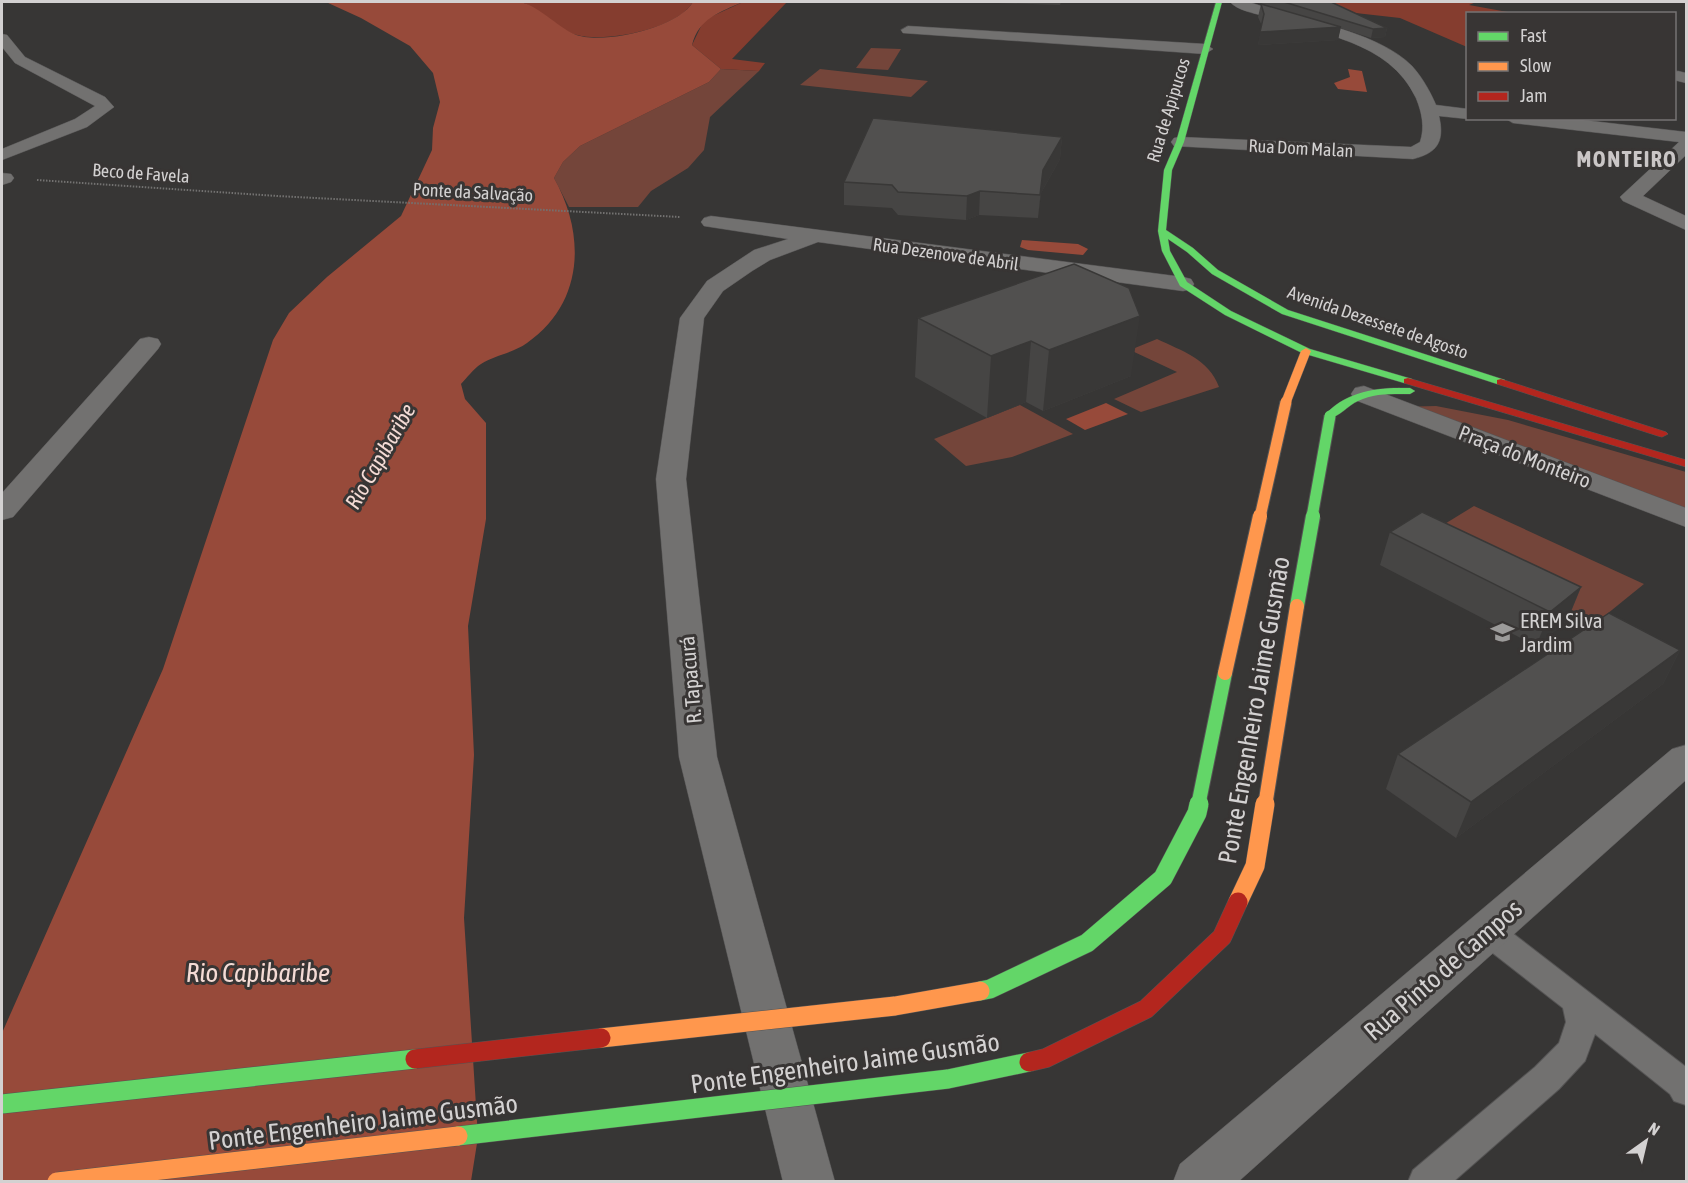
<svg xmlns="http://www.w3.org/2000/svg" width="1688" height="1183" font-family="'Asap Condensed',sans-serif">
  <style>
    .green { fill: #74453a }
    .forest { fill: #853d2f }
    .water { fill: #974a3a }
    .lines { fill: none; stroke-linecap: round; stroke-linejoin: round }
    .lane-casing { stroke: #555454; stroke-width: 2 }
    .street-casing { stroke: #555454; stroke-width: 1 }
    .fast-casing { stroke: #555454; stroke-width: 1 }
    .slow-casing { stroke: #555454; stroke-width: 1 }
    .jam-casing { stroke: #555454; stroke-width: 1 }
    .path { stroke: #737271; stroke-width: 2; stroke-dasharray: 1.5 1.5; stroke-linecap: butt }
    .lane { fill: #727170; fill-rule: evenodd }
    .street { fill: #727170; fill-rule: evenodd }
    .fast { fill: #63d668; fill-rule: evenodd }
    .slow { fill: #ff974d; fill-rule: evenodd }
    .jam { fill: #b3261e; fill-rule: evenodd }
    .fast-bridge-far2-casing { stroke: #555454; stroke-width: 13; stroke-linecap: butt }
    .fast-bridge-far1-casing { stroke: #555454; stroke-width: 16; stroke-linecap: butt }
    .fast-bridge-casing { stroke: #555454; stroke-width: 20; stroke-linecap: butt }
    .slow-bridge-far2-casing { stroke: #555454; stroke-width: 13; stroke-linecap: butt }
    .slow-bridge-far1-casing { stroke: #555454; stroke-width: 16; stroke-linecap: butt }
    .slow-bridge-casing { stroke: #555454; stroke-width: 20; stroke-linecap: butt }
    .jam-bridge-casing { stroke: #555454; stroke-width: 20; stroke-linecap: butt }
    .fast-bridge-far2 { stroke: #63d668; stroke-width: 11 }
    .fast-bridge-far1 { stroke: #63d668; stroke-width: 14 }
    .fast-bridge { stroke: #63d668; stroke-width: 19 }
    .slow-bridge-far2 { stroke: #ff974d; stroke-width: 11 }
    .slow-bridge-far1 { stroke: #ff974d; stroke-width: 14 }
    .slow-bridge { stroke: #ff974d; stroke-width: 19 }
    .jam-bridge { stroke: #b3261e; stroke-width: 19 }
    .wall { fill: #464544 }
    .shaded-wall { fill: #393837 }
    .building { fill: #51504f; stroke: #393837; stroke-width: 1.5 }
    .labels { text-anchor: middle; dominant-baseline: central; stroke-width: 6; stroke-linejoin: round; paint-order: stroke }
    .far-street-label { font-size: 18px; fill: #d3d1d1; stroke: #383534 }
    .street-label { font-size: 21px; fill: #d3d1d1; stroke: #383534 }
    .poi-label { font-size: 21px; fill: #d3d1d1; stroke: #383534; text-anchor: start }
    .far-district-label { font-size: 22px; font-weight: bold; letter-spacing: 1.5px; fill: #cac6c6; stroke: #383534 }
    .water-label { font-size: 22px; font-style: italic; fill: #f4dbd5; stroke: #383534 }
    .near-street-label { font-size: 26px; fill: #d3d1d1; stroke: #383534 }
    .near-water-label { font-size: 27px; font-style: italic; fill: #f4dbd5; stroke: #383534 }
  </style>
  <rect width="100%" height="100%" fill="#373635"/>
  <!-- green -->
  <g class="green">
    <path d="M871,48L901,49L888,70L856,68Z"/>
    <path d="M721,69L759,71L710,117L704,150L688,168L651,191L638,207H569L554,178L563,162L580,146L709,82Z"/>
    <path d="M820,69L928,81L911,97L800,85Z"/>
    <path d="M1157,339C1182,351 1209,359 1219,387L1141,412L1114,399L1177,372L1130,350Z"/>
    <path d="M1020,405L1073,434L1012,457L966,466L934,439Z"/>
    <path d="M1436,406L1508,420L1686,472V518L1397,407Z"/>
    <path d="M1474,506L1644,584L1586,631L1412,544Z"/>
  </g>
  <!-- forest -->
  <g class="forest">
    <path d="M522,2H693C677,29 606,43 577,35C557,30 541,10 522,2Z"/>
    <path d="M743,2H787L732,59L765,63L759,71L721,69L692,45L704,20Z"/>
    <path d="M1314,2H1476L1469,5L1513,13L1468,14L1467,47L1400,18L1329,10Z"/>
  </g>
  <!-- water -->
  <g class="water">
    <path d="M326,2C389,2 457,0 519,2C535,3 558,27 574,34C601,46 678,28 693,2H743C720,12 699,18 692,45L721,69L709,82L580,146L563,162L554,178C586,235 584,303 527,343C513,353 495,355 481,364C473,369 467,378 461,384L465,399L486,423V519L468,626L474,755L464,918L478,1137L471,1181L2,1182V1033L163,669L273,340L289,313L327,277L401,216L432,150L433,128L440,102L433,73L410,46L361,18Z"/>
    <path d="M1348,69L1362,71L1367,92L1338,89L1334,83L1350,77Z"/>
    <path d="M1022,240L1078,244L1088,249L1083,255L1028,250L1020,247Z"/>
    <path d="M1106,403L1128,414L1085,430L1066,419Z"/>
  </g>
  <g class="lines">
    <defs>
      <path id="lane" d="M1487,919L1498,922L1686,1067V1105L1674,1101L1670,1094L1595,1034L1585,1061L1559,1089L1453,1182H1408L1413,1170L1535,1067L1559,1043L1566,1022L1563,1008L1476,940L1472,931L1476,922Z"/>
      <g id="street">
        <path d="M1230,2H1249C1296,18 1378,31 1412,66C1422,77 1430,91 1436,105L1468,109V118H1471L1468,119L1439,116C1445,142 1437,153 1413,159L1174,146L1171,142L1174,138L1180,137L1411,147L1420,142C1425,127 1422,113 1416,98C1389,40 1318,34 1264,16C1253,13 1237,10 1230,2Z"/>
        <path d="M908,26L1205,44L1213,49L1205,54L903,33L901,30Z"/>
        <path d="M2,34L7,35L25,57L105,97L114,107L87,127L2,160V149L75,119L95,106L15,63L2,47Z"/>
        <path d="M1678,71L1686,73V83L1674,80V72Z"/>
        <path d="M1505,118H1566L1686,132V155L1643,196L1686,216V230L1623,201L1620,197L1679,142L1513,123Z"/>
        <path d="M2,173L11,174L14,178L11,182L2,185Z"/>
        <path d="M711,216L1183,277L1191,279L1194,284L1191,289L1183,291L818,242L770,260L752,271L723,291L704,318L686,479L717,757L835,1182H783L679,757L656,479L680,318L707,281L754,250L788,239L704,226L701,222L704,218Z"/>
        <path d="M149,337L158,339L161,344L158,349L13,517L2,520V493L140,339Z"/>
        <path d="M1364,386L1686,508V527L1355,400L1351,394L1355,388Z"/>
        <path d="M1686,745V780L1238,1182H1173L1180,1164L1672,749Z"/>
      </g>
      <g id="fast">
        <path d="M1216,2H1222L1184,142L1172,170L1166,230L1193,248L1218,270L1288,310L1505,380V384H1497L1282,314L1212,274L1187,252L1168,239L1170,251L1187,282L1231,311L1310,349L1412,379L1413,381L1412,383H1404L1302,353L1225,315L1180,286L1162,251L1158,231L1164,170L1176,142Z"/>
        <path d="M1399,388H1410L1415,391L1410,394C1393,394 1374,393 1358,401C1348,405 1337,420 1326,418L1324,416C1343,394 1371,388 1399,388Z"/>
      </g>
      <path id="slow" d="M1306,348L1311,351L1291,402L1286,405L1282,404L1281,402L1301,351Z"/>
      <g id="jam">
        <path d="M1408,378L1686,460V467L1404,383V379Z"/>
        <path d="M1501,379L1666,432L1668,434L1662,437L1658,436L1497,384V380Z"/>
      </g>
    </defs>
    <!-- lane casing -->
    <use href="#lane" class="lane-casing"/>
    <!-- street casing -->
    <use href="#street" class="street-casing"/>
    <!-- fast casing -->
    <use href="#fast" class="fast-casing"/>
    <!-- slow casing -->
    <use href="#slow" class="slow-casing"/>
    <!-- jam casing -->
    <use href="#jam" class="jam-casing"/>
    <!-- path -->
    <path class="path" d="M37,180L277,196L680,217"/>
    <!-- lane -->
    <use href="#lane" class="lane"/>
    <!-- street -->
    <use href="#street" class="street"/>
    <!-- fast -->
    <use href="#fast" class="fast"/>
    <!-- slow -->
    <use href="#slow" class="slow"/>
    <!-- jam -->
    <use href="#jam" class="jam"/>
    <defs>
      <path id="fast-bridge-far2" d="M1312,517L1330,416"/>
      <g id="fast-bridge-far1">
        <path d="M1297,606L1313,516"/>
        <path d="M1198,806L1225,673"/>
      </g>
      <g id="fast-bridge">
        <path d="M980,991L990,989L1087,943L1163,878L1197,813L1199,804"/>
        <path d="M2,1104L415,1059"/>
        <path d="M458,1136L948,1079L1029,1062"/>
      </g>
      <path id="slow-bridge-far2" d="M1260,517L1286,402"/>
      <g id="slow-bridge-far1">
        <path d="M1225,673L1260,516"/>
        <path d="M1265,806L1297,606"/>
      </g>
      <g id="slow-bridge">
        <path d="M1238,902L1255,866L1265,804"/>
        <path d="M601,1038L895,1006L980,991"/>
        <path d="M57,1182L458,1136"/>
      </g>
      <g id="jam-bridge">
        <path d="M415,1059L601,1038"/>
        <path d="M1029,1062L1046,1058L1146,1009L1222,937L1238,902"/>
      </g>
    </defs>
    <!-- fast-bridge-far2 casing -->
    <use href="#fast-bridge-far2" class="fast-bridge-far2-casing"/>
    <!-- fast-bridge-far1 casing -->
    <use href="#fast-bridge-far1" class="fast-bridge-far1-casing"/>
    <!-- fast-bridge casing -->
    <use href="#fast-bridge" class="fast-bridge-casing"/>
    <!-- slow-bridge-far2 casing -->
    <use href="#slow-bridge-far2" class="slow-bridge-far2-casing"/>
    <!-- slow-bridge-far1 casing -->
    <use href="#slow-bridge-far1" class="slow-bridge-far1-casing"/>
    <!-- slow-bridge casing -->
    <use href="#slow-bridge" class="slow-bridge-casing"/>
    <!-- jam-bridge casing -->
    <use href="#jam-bridge" class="jam-bridge-casing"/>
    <!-- fast-bridge-far2 -->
    <use href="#fast-bridge-far2" class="fast-bridge-far2"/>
    <!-- fast-bridge-far1 -->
    <use href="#fast-bridge-far1" class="fast-bridge-far1"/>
    <!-- fast-bridge -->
    <use href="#fast-bridge" class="fast-bridge"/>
    <!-- slow-bridge-far2 -->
    <use href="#slow-bridge-far2" class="slow-bridge-far2"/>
    <!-- slow-bridge-far1 -->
    <use href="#slow-bridge-far1" class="slow-bridge-far1"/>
    <!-- slow-bridge -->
    <use href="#slow-bridge" class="slow-bridge"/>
    <!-- jam-bridge -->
    <use href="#jam-bridge" class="jam-bridge"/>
  </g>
  <!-- wall -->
  <g class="wall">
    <path d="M967,2H1061L1060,5Z"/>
    <path d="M1255,2H1331L1387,28L1385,37L1371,38L1340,28L1338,40L1258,45L1262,26L1258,17L1261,4L1282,10Z"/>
    <path d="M1062,137L1060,159L1041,193L1038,218L979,215L966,220L898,215L892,208L844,205V182Z"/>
    <path d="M1074,264L1131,376L1043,411L1026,402L987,418L915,377L918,318Z"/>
    <path d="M1390,532L1581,587L1567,621L1536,646L1380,565Z"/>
    <path d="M1680,650L1663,684L1456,838L1386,789L1398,754Z"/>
  </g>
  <!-- shaded-wall -->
  <g class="shaded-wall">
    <path d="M1341,27L1338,40L1258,45L1260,32Z"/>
    <path d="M1387,28L1385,37L1371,38L1373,29Z"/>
    <path d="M1062,137L1060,159L1041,193L1038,218L1043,170Z"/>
    <path d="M980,191L979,215L966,220L967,196Z"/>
    <path d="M1140,316L1131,376L1043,411L1049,350Z"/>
    <path d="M1031,341L1026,402L987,418L991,356Z"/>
    <path d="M1581,587L1567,621L1536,646L1550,612Z"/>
    <path d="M1680,650L1663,684L1456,838L1471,802Z"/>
  </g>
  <!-- building -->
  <g class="building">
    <path d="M1284,2H1331L1387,28L1373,29Z"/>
    <path d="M1261,4L1341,27L1260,32L1264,14Z"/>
    <path d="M873,118L1062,137L1043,170L1040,195L980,191L967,196L898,192L892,185L844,182Z"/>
    <path d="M1074,264L1129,288L1140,316L1049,350L1031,341L991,356L918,318Z"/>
    <path d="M1422,512L1581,587L1550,612L1390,532Z"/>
    <path d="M1609,613L1680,650L1471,802L1398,754Z"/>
  </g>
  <!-- icons -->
  <defs>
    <symbol id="school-bare" viewBox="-9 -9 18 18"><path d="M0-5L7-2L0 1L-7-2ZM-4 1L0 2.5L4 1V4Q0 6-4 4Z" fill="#9c9b9a" stroke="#383534" stroke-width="2.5" paint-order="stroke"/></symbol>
  </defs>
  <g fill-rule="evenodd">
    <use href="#school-bare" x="1486" y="616" width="33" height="33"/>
  </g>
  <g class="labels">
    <!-- far-street labels -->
    <g class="far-street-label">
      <text transform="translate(1168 110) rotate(-73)">Rua de Apipucos</text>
      <text transform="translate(1301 148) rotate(3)">Rua Dom Malan</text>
      <text transform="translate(141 173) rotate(4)">Beco de Favela</text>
      <text transform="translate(473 192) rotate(3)">Ponte da Salvação</text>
      <text transform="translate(946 254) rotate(8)">Rua Dezenove de Abril</text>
      <text transform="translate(1378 322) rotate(19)">Avenida Dezessete de Agosto</text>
    </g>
    <!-- street labels -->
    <g class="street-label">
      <text transform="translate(1525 456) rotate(21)">Praça do Monteiro</text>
      <text transform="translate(690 680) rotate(-95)">R. Tapacurá</text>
    </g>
    <!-- poi labels -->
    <g class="poi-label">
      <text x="1520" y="620">EREM Silva<tspan x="1520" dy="24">Jardim</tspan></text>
    </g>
    <!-- far-district labels -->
    <g class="far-district-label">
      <text x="1627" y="159">MONTEIRO</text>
    </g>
    <!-- water labels -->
    <g class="water-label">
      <text transform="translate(380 456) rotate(-60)">Rio Capibaribe</text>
    </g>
    <!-- near-street labels -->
    <g class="near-street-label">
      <text transform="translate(1254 710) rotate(-80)">Ponte Engenheiro Jaime Gusmão</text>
      <text transform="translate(1443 970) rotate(-41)">Rua Pinto de Campos</text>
      <text transform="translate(845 1063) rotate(-8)">Ponte Engenheiro Jaime Gusmão</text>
      <text transform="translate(363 1122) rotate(-7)">Ponte Engenheiro Jaime Gusmão</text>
    </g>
    <!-- near-water labels -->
    <g class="near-water-label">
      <text x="258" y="972">Rio Capibaribe</text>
    </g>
  </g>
  <!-- border -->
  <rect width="1688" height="1183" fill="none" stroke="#d3d1d1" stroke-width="6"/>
  <!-- legend -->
  <rect x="1466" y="12" width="210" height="108" fill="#383534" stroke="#767373" stroke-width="1.5"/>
  <rect x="1478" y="32" width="30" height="9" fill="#63d668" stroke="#767373" stroke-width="1.5"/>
  <text x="1520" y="42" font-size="18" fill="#d3d1d1">Fast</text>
  <rect x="1478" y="62" width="30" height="9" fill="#ff974d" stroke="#767373" stroke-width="1.5"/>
  <text x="1520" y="72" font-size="18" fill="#d3d1d1">Slow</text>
  <rect x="1478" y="92" width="30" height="9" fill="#b3261e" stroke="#767373" stroke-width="1.5"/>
  <text x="1520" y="102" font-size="18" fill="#d3d1d1">Jam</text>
  <!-- north arrow -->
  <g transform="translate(1646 1141) rotate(34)" stroke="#383534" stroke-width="4.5" paint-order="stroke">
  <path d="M0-4.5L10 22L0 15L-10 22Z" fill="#d3d1d1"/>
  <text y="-9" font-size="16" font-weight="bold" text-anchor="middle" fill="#d3d1d1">N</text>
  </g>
</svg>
